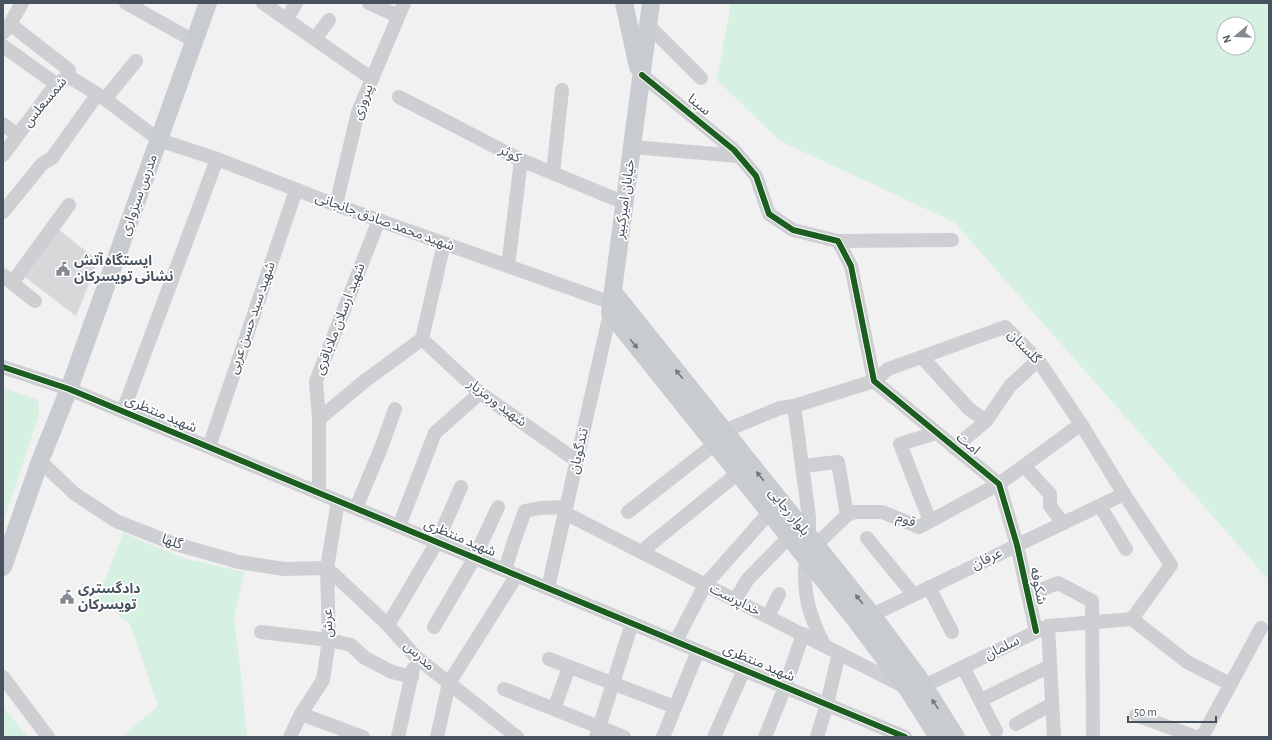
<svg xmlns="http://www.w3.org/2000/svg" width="1272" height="740" font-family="'Alegreya Sans','Noto Sans Arabic',sans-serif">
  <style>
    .green { fill: #d6f0e2; fill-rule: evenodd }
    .building { fill: #d8d8da; stroke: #e3e3e4 }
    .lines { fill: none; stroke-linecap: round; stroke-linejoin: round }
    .minor { stroke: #cdcfd2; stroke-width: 14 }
    .major { stroke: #c8ccd0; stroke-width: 18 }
    .cycleway-casing { stroke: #fff; stroke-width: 8 }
    .cycleway { stroke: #1b5e20; stroke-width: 6 }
    .oneway { fill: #6e7780 }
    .labels { text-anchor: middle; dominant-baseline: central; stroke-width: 3.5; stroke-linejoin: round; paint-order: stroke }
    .street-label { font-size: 14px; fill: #48525e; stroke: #fff }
    .poi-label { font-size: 14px; font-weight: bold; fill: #48525e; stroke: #fff; text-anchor: start }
  </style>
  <rect width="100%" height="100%" fill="#f2f1f1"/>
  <!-- green -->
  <g class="green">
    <path d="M731,3H1269V580L954,222L780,141L717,80ZM1224,24H1248V48H1224Z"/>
    <path d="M3,388L38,400L39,415L3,522Z"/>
    <path d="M123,533L186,559L244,572L234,619L241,673L247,737H122L158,706L130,624L98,598Z"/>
    <path d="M3,707L28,737H3Z"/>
  </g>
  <!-- building -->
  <path class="building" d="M58,229L98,261L76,316L25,277Z"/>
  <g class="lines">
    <!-- minor -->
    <g class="minor">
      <path d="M126,3L194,41"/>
      <path d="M263,3L372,79"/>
      <path d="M369,3L398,16"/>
      <path d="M287,19L296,3"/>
      <path d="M648,25L701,78"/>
      <path d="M3,33L10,24L22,3"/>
      <path d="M315,39L329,20"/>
      <path d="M3,46L56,84"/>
      <path d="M642,75L734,150L756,176L769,214L793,230L838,241L851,266L874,381L999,484L1017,545L1036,631"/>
      <path d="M66,78L73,79L105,99L159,140L217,159L336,205L612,303"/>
      <path d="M399,97L521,160L625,203"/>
      <path d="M105,99L136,61"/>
      <path d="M3,124L17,135"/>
      <path d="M632,147L739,156"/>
      <path d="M3,155L56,84L66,78L69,70L10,24"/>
      <path d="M553,173L562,90"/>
      <path d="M336,205L358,112L404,3"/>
      <path d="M3,212L42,164L52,158L97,95"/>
      <path d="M838,241L952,240"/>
      <path d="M508,266L521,160"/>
      <path d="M3,275L12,283L69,205"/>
      <path d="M12,283L35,301"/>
      <path d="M422,339L480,393L577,461"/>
      <path d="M922,357L969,409L986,421"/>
      <path d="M3,367L69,389L905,737"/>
      <path d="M794,406L809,517V537"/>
      <path d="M123,411L217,159"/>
      <path d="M319,419L366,380L422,339L444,243"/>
      <path d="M724,431L780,408L794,406L874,381L888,369L1005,327L1038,360L1081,424L1124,494L1171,565L1132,619"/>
      <path d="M209,447L296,190"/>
      <path d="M954,448L986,421L1010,386L1038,360"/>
      <path d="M40,461L75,494L116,521L172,543L239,562L284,569L327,568L388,625L416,657L517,737"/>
      <path d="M802,466L838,462L847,515"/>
      <path d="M1024,466L1050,494V506L1063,523"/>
      <path d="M319,493V419L316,381L379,220"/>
      <path d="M1100,506L1126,549"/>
      <path d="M356,508L381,448L395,409"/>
      <path d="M628,512L715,444"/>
      <path d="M565,513L905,687"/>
      <path d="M930,521L900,444L936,433"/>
      <path d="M399,526L435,433L480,393"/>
      <path d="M867,538L913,594"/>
      <path d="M816,545L847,515L855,512H882L919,527L999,484L1081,424"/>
      <path d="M641,552L738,473"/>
      <path d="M806,558C802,593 809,615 824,645"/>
      <path d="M505,570L515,538L525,511L540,508L566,507"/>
      <path d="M929,587L952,632"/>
      <path d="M548,588L610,313"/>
      <path d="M1028,595L1058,583L1092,601L1093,737"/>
      <path d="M735,600L748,579L789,537"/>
      <path d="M872,615L1124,494"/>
      <path d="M768,617L779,594"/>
      <path d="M1132,619L1187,662L1230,684"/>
      <path d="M388,625L437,542L461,487"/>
      <path d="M1048,626L1054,737"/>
      <path d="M434,627L475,557L498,507"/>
      <path d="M261,632L329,640L351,645L365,658L392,672L412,677"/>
      <path d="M676,641L705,585L769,513"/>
      <path d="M549,659L675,707"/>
      <path d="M963,667L996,731"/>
      <path d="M3,677L48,737"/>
      <path d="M924,686L1048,626L1132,619"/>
      <path d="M504,689L624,737"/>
      <path d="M981,700L1050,666"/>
      <path d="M554,709L569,667"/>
      <path d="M301,714L363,737"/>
      <path d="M1136,715L1196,737"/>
      <path d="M1016,724L1052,704"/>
      <path d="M290,737L301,714L323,680L329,640L327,568L338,501"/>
      <path d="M398,737L413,669"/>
      <path d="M437,737L449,683L517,575"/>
      <path d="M596,737L632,623"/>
      <path d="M663,737L698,651"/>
      <path d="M714,737L744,670"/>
      <path d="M765,737L785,687L803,634"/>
      <path d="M817,737L827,704L839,653"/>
      <path d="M1202,737L1261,628"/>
    </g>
    <!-- major -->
    <g class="major">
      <path d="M624,3L638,67"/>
      <path d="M651,3L610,313L857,622L906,687L938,737"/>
      <path d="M613,292L872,615L919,678L956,737"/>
      <path d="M3,567L40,461L69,389L208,3"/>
    </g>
    <defs>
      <g id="cycleway">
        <path d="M642,75L734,150L756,176L769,214L793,230L838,241L851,266L874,381L999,484L1017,545L1036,631"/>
        <path d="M3,367L69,389L905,737"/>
      </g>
    </defs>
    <!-- cycleway casing -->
    <use href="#cycleway" class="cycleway-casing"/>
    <!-- cycleway -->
    <use href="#cycleway" class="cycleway"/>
  </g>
  <!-- one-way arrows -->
  <defs><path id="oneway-solid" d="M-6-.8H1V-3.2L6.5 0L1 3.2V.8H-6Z"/></defs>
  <g class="oneway">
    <use href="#oneway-solid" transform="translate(634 344) rotate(51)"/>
    <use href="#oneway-solid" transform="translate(679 374) rotate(-129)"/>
    <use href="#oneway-solid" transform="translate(760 476) rotate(-129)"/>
    <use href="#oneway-solid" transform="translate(859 599) rotate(-129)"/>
    <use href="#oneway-solid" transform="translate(935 704) rotate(-123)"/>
  </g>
  <!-- icons -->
  <defs>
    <symbol id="civic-bare" viewBox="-9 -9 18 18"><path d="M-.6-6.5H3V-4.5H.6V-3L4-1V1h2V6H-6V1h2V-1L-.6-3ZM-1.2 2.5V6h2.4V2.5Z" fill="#848a91" stroke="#fff" stroke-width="2.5" paint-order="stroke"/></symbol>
  </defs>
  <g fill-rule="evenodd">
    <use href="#civic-bare" x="53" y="259" width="20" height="20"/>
    <use href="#civic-bare" x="57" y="587" width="20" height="20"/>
  </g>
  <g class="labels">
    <!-- street labels -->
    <g class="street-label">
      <text transform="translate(45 102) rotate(-50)">شمسعلس</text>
      <text transform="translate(363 102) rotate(-70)">پیروزی</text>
      <text transform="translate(699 105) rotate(39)">سینا</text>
      <text transform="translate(510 154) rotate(27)">کوثر</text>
      <text transform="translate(139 195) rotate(-70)">مدرس سبزواری</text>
      <text transform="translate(625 199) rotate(-82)">خیابان امیرکبیر</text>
      <text transform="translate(385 222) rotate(20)">شهید محمد صادق جانجانی</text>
      <text transform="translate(252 318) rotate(-71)">شهید سید حسن عربی</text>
      <text transform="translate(340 319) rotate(-69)">شهید ارسلان ملاباقری</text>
      <text transform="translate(1024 347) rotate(46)">گلستان</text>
      <text transform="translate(497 403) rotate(37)">شهید ورمزیار</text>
      <text transform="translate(161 414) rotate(23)">شهید منتظری</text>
      <text transform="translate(968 444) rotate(40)">امت</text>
      <text transform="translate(579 451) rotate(-77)">تندگویان</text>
      <text transform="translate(789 512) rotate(51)">بلوار رجایی</text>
      <text transform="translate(906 520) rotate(19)">قوم</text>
      <text transform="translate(460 538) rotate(23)">شهید منتظری</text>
      <text transform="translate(172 542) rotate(19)">گلها</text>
      <text transform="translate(987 559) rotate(-25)">عرفان</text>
      <text transform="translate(1038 586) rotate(78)">شکوفه</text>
      <text transform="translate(735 600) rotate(27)">خداپرست</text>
      <text transform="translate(328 623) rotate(-91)">عرش</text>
      <text transform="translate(1002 648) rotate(-26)">سلمان</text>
      <text transform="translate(419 656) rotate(43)">مدرس</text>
      <text transform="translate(759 663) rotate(23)">شهید منتظری</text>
    </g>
    <!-- poi labels -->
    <g class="poi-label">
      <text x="74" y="261">ایستگاه آتش<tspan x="74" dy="16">نشانی تویسرکان</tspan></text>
      <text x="78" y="589">دادگستری<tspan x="78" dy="16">تویسرکان</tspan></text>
    </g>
  </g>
  <!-- border -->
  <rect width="1272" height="740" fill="none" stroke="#48525e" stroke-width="8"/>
  <!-- north arrow -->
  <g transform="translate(1236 36) rotate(251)"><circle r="19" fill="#ffffff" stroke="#b6babf"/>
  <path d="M0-3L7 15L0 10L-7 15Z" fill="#848a91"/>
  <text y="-6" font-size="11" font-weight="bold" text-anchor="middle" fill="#48525e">N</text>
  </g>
  <!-- scale -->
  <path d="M1128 716v6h88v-6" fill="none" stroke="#48525e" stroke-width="2"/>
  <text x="1134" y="716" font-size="12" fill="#48525e" stroke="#ffffff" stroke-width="3" paint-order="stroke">50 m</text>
</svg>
